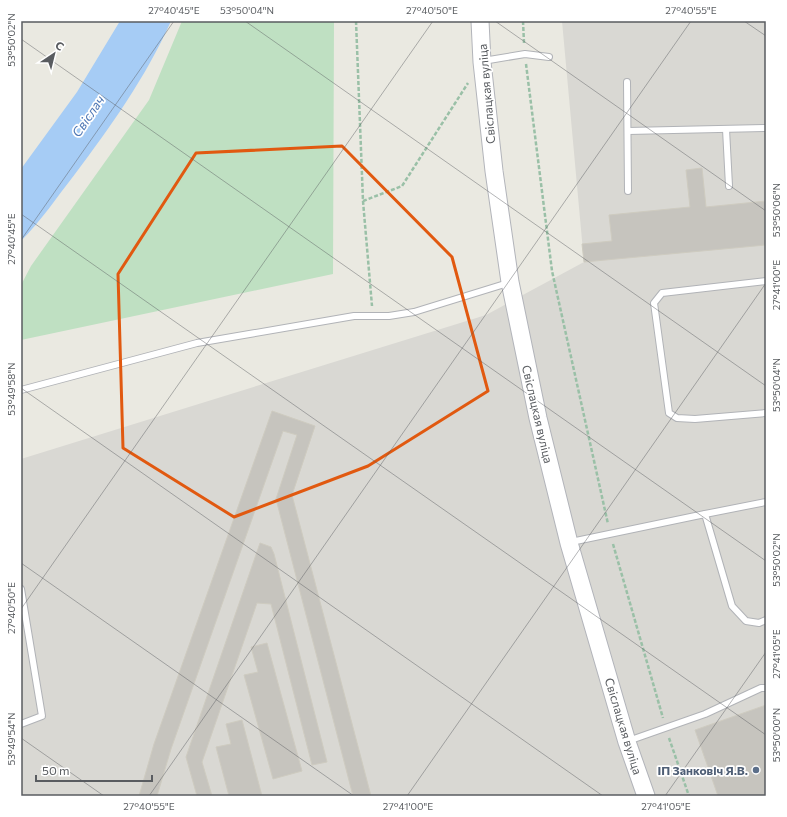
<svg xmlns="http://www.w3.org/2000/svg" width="787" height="817" font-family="Commissioner,sans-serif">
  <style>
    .industrial { fill: #d9d8d3 }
    .green { fill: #bfe0c2 }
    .water { fill: #a6ccf5 }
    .building { fill: #c6c4be; stroke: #cecbc0 }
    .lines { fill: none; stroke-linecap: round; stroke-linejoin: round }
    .lane-casing { stroke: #b1b3b7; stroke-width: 8 }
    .secondary-casing { stroke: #b2b4ba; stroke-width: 19 }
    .path { stroke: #9ac0a7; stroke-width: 2.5; stroke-dasharray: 4 2; stroke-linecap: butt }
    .lane { stroke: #fff; stroke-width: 6 }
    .secondary { stroke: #fff; stroke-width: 17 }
    .marked { fill: none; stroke: #e15910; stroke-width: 3; stroke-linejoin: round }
    .ticks { fill: none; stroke: #595c60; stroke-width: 1; stroke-opacity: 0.45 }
    .service-dot { fill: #5c6f8a; stroke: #fff; stroke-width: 1.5 }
    .labels { text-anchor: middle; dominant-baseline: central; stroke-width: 3.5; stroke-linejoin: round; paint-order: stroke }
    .street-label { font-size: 12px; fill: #595c60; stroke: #fff }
    .service-label { font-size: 12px; font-weight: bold; fill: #4e5e75; stroke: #fff; text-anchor: end }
    .water-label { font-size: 13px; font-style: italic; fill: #4d76b4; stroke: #fff }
    .neatline { fill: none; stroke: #595c60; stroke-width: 1.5 }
    .ticks-label { font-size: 10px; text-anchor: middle; fill: #595c60 }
  </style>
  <rect width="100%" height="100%" fill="#eae9e1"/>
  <!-- industrial -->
  <path class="industrial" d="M562,21H766V796H21V459L486,315L584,262Z"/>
  <!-- green -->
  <path class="green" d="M182,21H334L333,274L21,340V285L31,266L149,100Z"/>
  <!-- water -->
  <path class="water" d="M120,21H171C146,77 111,126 75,174C57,197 41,221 21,241V169L77,92Z"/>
  <!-- building -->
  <g class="building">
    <path d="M702,168L706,207L766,201V245L584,262L582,244L612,241L609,215L690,207L686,170Z"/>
    <path d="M272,411L315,426L292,495L371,796H353L276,499L297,435L283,431L171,749L157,796H139L154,744Z"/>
    <path d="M260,543L271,547L274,554L327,762L312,765L271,604L257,603L202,762L212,796H197L186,757Z"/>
    <path d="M267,643L302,771L273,779L244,675L258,672L251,647Z"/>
    <path d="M766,705V796H718L695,730Z"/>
    <path d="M242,720L262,796H229L216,747L231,744L226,724Z"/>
  </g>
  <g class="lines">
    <defs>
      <g id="lane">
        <path d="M483,61L525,54L549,57"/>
        <path d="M627,82L628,191"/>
        <path d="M726,129L729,186"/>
        <path d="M628,131L766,128"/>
        <path d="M766,281L662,293L654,303L669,413L677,418L695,419L766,413"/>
        <path d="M21,390L197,343L354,316H389L414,312L508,283"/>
        <path d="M705,514L766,502"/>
        <path d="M571,542L705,514L732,606L746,621L759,623L766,620"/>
        <path d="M21,589L42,716L21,724"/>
        <path d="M628,741L705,714L761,688H766"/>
      </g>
      <path id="secondary" d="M480,21L482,62L494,171L510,282L538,418L569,543L627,742L646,796"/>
    </defs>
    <!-- lane casing -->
    <use href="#lane" class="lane-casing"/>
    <!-- secondary casing -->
    <use href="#secondary" class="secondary-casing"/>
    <!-- path -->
    <g class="path">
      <path d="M356,21L363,201L372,306"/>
      <path d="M523,21L524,43"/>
      <path d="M526,64L552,271L608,524"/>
      <path d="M363,201L402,186L468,83"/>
      <path d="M613,544L663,718"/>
      <path d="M669,738L689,796"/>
    </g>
    <!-- lane -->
    <use href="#lane" class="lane"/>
    <!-- secondary -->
    <use href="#secondary" class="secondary"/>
  </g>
  <!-- marked area -->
  <path class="marked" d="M342,146L452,257L488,391L368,466L234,517L123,448L118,274L196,153Z"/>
  <!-- ticks -->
  <path class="ticks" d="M245,21L766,386M495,21L766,211M744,21L766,36M21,39L766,561M21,214L766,735M21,240L174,21M21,388L603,796M21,563L354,796M21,609L433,21M21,738L104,796M149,796L691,21M407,796L766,283M665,796L766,652"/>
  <!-- markers -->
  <circle class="service-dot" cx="756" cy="770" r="4"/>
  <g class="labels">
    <!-- street labels -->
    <g class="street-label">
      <text transform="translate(486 94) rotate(-95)">Свіслацкая вуліца</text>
      <text transform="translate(538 414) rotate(77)">Свіслацкая вуліца</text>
      <text transform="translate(624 726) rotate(73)">Свіслацкая вуліца</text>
    </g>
    <!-- service labels -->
    <g class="service-label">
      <text x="748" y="770">ІП Занковіч Я.В.</text>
    </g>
    <!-- water labels -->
    <g class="water-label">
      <text transform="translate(88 116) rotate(-56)">Свіслач</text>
    </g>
  </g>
  <!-- border -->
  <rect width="787" height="817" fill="none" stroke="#ffffff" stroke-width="44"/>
  <!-- north arrow -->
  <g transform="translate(54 54) rotate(35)" stroke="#ffffff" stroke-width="3" paint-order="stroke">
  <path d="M0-3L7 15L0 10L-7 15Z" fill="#595c60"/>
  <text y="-6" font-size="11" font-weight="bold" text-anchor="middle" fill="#595c60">С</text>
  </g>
  <!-- scale -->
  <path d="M36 775v6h116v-6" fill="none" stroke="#595c60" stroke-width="2"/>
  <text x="42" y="775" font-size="12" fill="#595c60" stroke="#ffffff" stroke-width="3" paint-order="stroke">50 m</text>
  <rect x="22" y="22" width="743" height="773" class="neatline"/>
  <g class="ticks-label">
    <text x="174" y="14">27°40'45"E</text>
    <text x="247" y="14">53°50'04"N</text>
    <text x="432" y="14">27°40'50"E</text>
    <text x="691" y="14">27°40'55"E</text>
    <text transform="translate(11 40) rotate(-90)" y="4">53°50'02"N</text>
    <text transform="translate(776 210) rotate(-90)" y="4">53°50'06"N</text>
    <text transform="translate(11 239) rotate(-90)" y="4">27°40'45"E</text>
    <text transform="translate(776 285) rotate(-90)" y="4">27°41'00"E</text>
    <text transform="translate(776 385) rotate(-90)" y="4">53°50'04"N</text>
    <text transform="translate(11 389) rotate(-90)" y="4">53°49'58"N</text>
    <text transform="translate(776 560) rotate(-90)" y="4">53°50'02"N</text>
    <text transform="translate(11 608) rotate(-90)" y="4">27°40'50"E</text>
    <text transform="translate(776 654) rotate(-90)" y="4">27°41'05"E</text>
    <text transform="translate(776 735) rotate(-90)" y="4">53°50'00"N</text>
    <text transform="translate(11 739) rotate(-90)" y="4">53°49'54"N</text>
    <text x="149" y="810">27°40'55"E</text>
    <text x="408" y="810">27°41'00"E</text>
    <text x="666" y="810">27°41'05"E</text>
  </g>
</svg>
